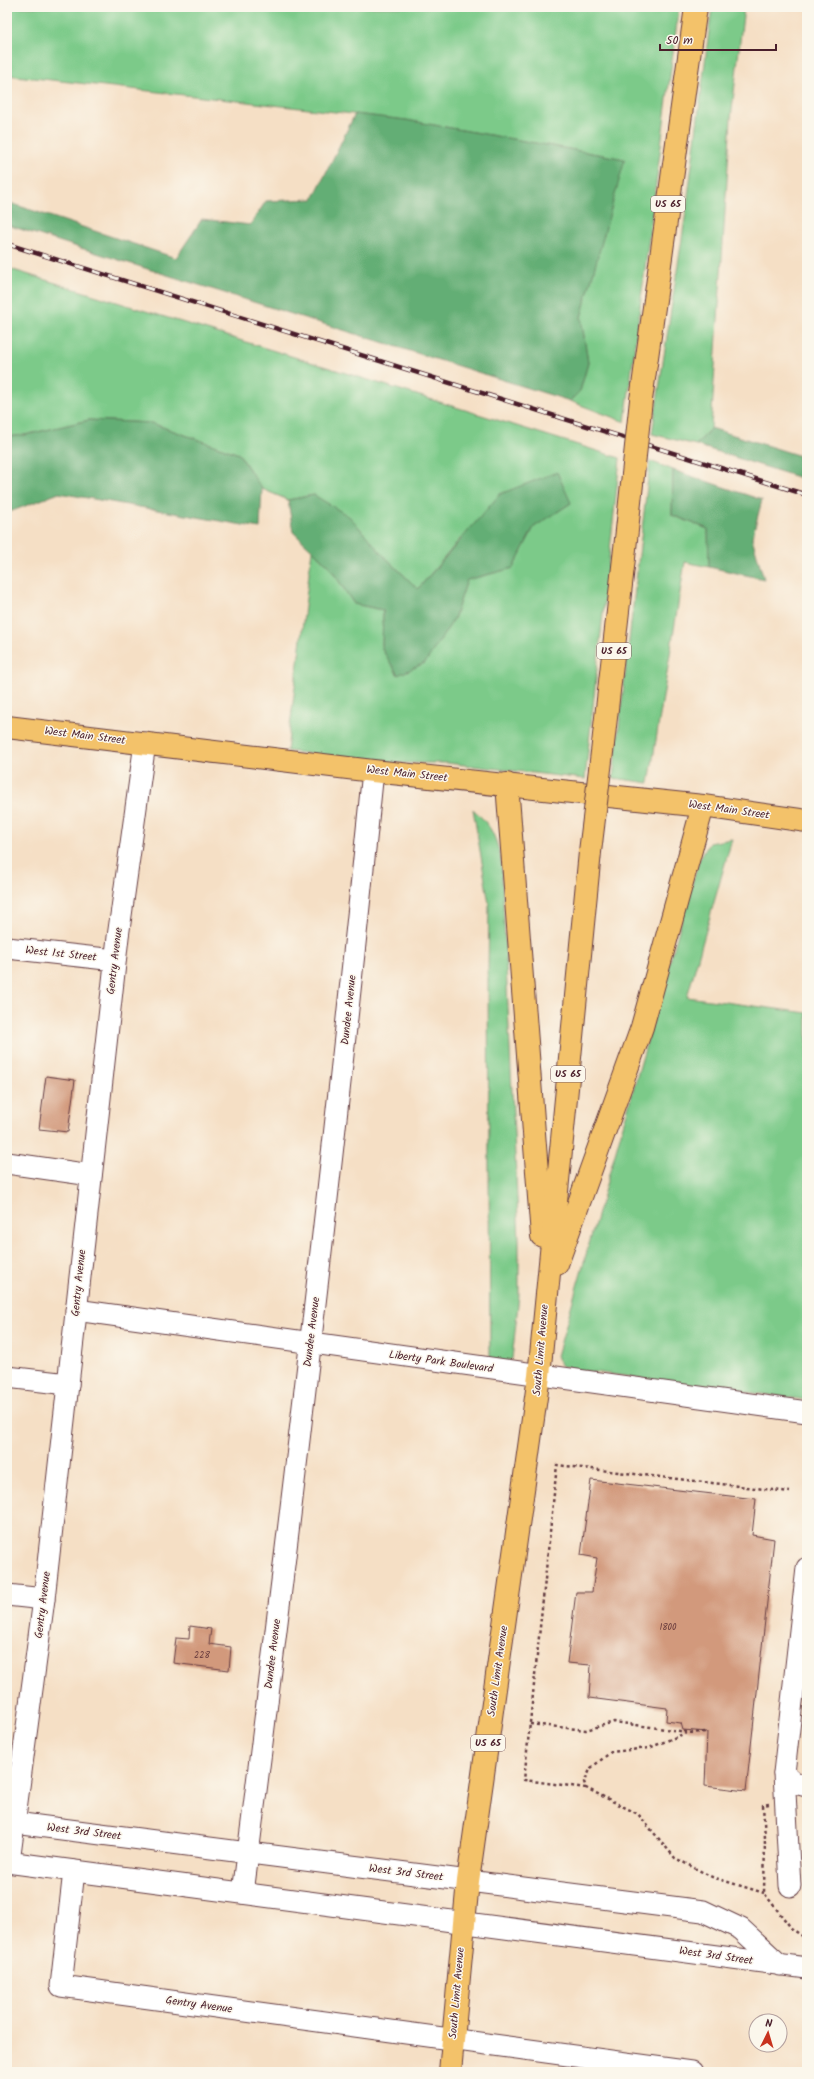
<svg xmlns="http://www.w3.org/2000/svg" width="814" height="2079" font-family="Kalam,sans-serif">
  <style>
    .green { fill: #7bca89; stroke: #62745a }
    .forest { fill: #64ae75; stroke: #576650 }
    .building { fill: #d2997b }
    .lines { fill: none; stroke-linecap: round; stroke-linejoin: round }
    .minor-casing { stroke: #643c42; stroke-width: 23 }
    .major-casing { stroke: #643c42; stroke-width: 24 }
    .highway-casing { stroke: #643c42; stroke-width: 24 }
    .path { stroke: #643c42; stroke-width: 2.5; stroke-dasharray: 3 3; stroke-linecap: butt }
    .minor { stroke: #fff; stroke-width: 21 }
    .major { stroke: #f3c26a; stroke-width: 22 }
    .highway { stroke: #f3c26a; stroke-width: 22 }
    .rail-casing { stroke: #4a1f2b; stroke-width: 4.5 }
    .rail { stroke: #fbf7ec; stroke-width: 3; stroke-dasharray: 9; stroke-linecap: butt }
    .highway-bridge-casing { stroke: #643c42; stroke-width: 24; stroke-linecap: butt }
    .highway-bridge { stroke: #f3c26a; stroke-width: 22 }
    .labels { text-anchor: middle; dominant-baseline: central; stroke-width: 3; stroke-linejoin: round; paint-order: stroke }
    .number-label { font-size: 9px; fill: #6c3e3f }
    .shield { fill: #fbf7ec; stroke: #7f6065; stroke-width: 1 }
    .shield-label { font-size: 10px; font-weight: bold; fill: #4a1f2b }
    .street-label { font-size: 11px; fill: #4a1f2b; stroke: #fbf7ec }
  </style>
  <rect width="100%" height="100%" fill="#fbf7ec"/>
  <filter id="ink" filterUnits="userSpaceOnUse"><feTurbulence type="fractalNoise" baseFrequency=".025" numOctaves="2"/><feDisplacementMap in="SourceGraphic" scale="8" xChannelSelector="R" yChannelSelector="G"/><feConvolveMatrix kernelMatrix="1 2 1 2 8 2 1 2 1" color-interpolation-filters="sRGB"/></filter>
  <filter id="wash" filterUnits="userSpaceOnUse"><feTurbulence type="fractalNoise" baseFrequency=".012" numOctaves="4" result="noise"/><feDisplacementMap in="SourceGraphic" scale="16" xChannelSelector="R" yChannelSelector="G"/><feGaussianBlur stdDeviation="0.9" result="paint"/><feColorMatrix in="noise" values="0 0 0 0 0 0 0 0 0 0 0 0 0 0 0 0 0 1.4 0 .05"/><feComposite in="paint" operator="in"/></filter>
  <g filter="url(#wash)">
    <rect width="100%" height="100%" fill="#f5dfc5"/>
    <!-- green -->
    <g class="green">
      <path d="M7,7H679L625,422L570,401L580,391L588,363L581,317L624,159L406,120L7,75Z"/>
      <path d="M712,7H744L731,118L711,428L696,445L652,434L686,212Z"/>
      <path d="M7,268L620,458L585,779L447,763H393L287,751L312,550L329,566L354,604L383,610L382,649L398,675L454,619L467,580L513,568L534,527L571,503L461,538L418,589L383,555L314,495L288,500L262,489L239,454L151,423L89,420L25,435L7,437Z"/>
      <path d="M650,461L673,470L672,515L708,529L709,567L685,562L649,783L613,778Z"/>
      <path d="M473,809C491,826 495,834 501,859L519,1240V1295L512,1359L503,1364L490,1363L488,972L489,904Z"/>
      <path d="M732,839L687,997L807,1013V1400L571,1369L560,1365L557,1356L699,860L709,843Z"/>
    </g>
    <!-- forest -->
    <g class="forest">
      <path d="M355,114L406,120L625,159L581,317L588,363L580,391L570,401L7,225V202L176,258L202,219L250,225L266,201L313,199Z"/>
      <path d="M89,420L151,423L239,454L262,489L260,528L59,493L7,513V437L25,435Z"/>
      <path d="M711,428L807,458V480L696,445Z"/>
      <path d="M673,470L762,500L752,538L764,579L709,567L708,529L672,515Z"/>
      <path d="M557,472L571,503L534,527L513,568L467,580L454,619L425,663L398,675L382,649L383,610L354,604L329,566L293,532L288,500L314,495L350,517L383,555L418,589L500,494Z"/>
    </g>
    <g id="blocks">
      <!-- building -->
      <g class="building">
        <path d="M46,1076L75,1080L68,1132L39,1129Z"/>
        <path d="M591,1480L756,1499L752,1535L774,1539L746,1791L705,1786L707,1732L683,1730L681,1723L666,1721L667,1708L589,1698L591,1665L567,1663L576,1592H592L597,1558L581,1555Z"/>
        <path d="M190,1626L211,1629L209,1644L231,1647L229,1670L173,1663L176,1638L189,1639Z"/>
      </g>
    </g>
  </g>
  <g filter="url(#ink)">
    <use href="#blocks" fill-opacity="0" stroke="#643c42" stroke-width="1"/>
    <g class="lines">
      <defs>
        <g id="minor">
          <path d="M7,948L115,960"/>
          <path d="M7,1163L91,1175"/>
          <path d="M76,1310L807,1412"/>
          <path d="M7,1377L68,1384"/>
          <path d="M7,1595L44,1599"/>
          <path d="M784,1773L795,1783L807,1786"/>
          <path d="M7,1822L703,1911L741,1929L780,1965"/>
          <path d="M7,1862L807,1968"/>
          <path d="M9,1862L44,1599L118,937L145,743"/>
          <path d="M74,1871L61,1986L692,2072"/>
          <path d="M790,1886L784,1773L807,1568"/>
          <path d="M243,1893C291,1519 335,1145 373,771"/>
        </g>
        <path id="major" d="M7,727L373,771L703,806L807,821"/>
        <g id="highway">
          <path d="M641,400L696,7"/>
          <path d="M603,744L624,558"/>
          <path d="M507,784L542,1236"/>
          <path d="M557,1264L642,1027L703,806"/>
          <path d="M450,2072L468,1881L539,1376L590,852"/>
        </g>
      </defs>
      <!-- minor casing -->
      <use href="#minor" class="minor-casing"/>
      <!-- major casing -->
      <use href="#major" class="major-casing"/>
      <!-- highway casing -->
      <use href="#highway" class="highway-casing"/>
      <!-- path -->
      <g class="path">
        <path d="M530,1724L586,1730L614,1722L687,1732"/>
        <path d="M705,1732L686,1733L649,1748L611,1752L591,1768L584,1782L586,1788L638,1814L675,1858L712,1877L764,1893"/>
        <path d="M586,1788L524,1780L557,1465L790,1492"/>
        <path d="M769,1804L763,1805L765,1838L764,1893L792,1929L807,1939"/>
      </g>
      <!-- minor -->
      <use href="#minor" class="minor"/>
      <!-- major -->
      <use href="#major" class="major"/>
      <!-- highway -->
      <use href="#highway" class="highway"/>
      <defs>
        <path id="rail" d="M7,244L807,495"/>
      </defs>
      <!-- rail casing -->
      <use href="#rail" class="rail-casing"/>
      <!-- rail -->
      <use href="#rail" class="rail"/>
      <defs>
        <g id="highway-bridge">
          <path d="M624,558L641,400"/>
          <path d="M590,852L603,744"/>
        </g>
      </defs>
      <!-- highway-bridge casing -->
      <use href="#highway-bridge" class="highway-bridge-casing"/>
      <!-- highway-bridge -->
      <use href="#highway-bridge" class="highway-bridge"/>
    </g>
  </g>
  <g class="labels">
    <!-- number labels -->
    <g class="number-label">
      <text x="668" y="1627">1800</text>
      <text x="202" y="1655">228</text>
    </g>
    <!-- shield labels -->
    <g class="shield">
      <rect x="651" y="196" width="34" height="16" rx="3"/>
      <rect x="597" y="643" width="34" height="16" rx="3"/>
      <rect x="551" y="1066" width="34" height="16" rx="3"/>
      <rect x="471" y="1735" width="34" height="16" rx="3"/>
    </g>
    <g class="shield-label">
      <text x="668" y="204">US 65</text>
      <text x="614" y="651">US 65</text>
      <text x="568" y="1074">US 65</text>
      <text x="488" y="1743">US 65</text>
    </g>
    <!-- street labels -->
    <g class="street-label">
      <text transform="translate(85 736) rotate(7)">West Main Street</text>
      <text transform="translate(407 774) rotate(6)">West Main Street</text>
      <text transform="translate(729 810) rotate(8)">West Main Street</text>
      <text transform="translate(61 954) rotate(6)">West 1st Street</text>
      <text transform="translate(115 961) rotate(-83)">Gentry Avenue</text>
      <text transform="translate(349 1010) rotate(-84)">Dundee Avenue</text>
      <text transform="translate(79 1283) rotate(-84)">Gentry Avenue</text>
      <text transform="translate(312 1332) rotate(-83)">Dundee Avenue</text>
      <text transform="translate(541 1350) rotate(-85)">South Limit Avenue</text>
      <text transform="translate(441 1362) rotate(8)">Liberty Park Boulevard</text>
      <text transform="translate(43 1605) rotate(-83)">Gentry Avenue</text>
      <text transform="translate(273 1654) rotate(-83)">Dundee Avenue</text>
      <text transform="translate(498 1671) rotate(-82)">South Limit Avenue</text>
      <text transform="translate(84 1832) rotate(7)">West 3rd Street</text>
      <text transform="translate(406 1873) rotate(7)">West 3rd Street</text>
      <text transform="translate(716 1956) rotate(8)">West 3rd Street</text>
      <text transform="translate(457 1993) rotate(-85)">South Limit Avenue</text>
      <text transform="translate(199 2005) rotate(8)">Gentry Avenue</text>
    </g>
  </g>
  <!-- margin -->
  <rect width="814" height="2079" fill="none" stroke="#fbf7ec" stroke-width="24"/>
  <!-- north arrow -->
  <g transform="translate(768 2033) rotate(5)"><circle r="19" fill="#fbf7ec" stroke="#b4a19f"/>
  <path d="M0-3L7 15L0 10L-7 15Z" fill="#c8321e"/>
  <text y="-6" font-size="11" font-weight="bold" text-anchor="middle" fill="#4a1f2b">N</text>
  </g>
  <!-- scale -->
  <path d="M660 44v6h116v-6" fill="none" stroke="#4a1f2b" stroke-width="2"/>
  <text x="666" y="44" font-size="12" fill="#4a1f2b" stroke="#fbf7ec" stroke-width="3" paint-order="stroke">50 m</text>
</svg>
